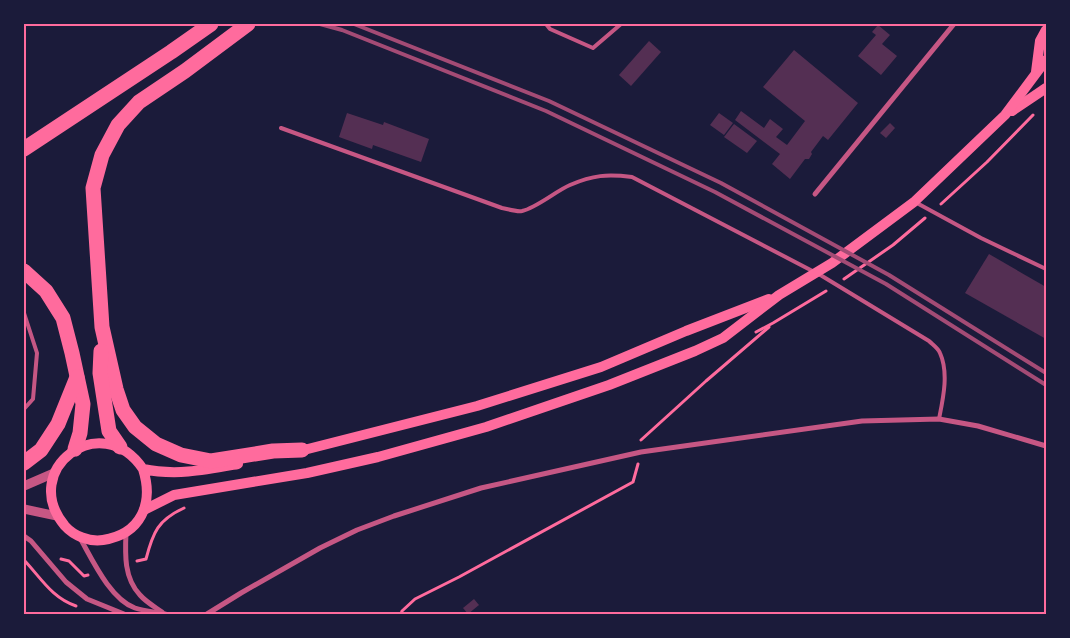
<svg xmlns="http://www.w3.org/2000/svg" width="1070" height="638" font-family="'PT Serif',serif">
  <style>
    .building { fill: #542f53 }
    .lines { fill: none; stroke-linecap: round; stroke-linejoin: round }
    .path { stroke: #ff6b9d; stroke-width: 3 }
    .service { stroke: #c65784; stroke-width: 4 }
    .minor { stroke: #c65784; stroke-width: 5 }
    .tertiary { stroke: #c65784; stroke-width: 9 }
    .secondary { stroke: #ff6b9d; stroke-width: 10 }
    .motorway { stroke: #ff6b9d; stroke-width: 15 }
    .rail { stroke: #a44b75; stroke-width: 4 }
    .neatline { fill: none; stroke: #ff6b9d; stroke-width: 2 }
  </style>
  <rect width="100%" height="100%" fill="#1b1b3a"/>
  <!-- building -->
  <g class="building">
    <path d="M878,25L890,35L882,44L897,56L881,75L858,56L876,35L872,32Z"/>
    <path d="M649,41L661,52L631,86L619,75Z"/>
    <path d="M794,50L858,103L828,140L823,136L811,152L812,154L809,159H805L790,179L772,164L780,154L735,120L741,111L764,128L770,119L783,129L776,137L787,145L805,121L763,87Z"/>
    <path d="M347,113L383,125L384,122L429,139L421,162L373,145L372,149L339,137Z"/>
    <path d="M719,113L733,123L724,135L710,125Z"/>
    <path d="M890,123L895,128L886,138L880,133Z"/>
    <path d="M734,124L757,141L747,153L724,137Z"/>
    <path d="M989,254L1046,287V339L965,293Z"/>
    <path d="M474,599L479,605L468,614L463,608Z"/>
  </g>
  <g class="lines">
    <!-- path -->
    <g class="path">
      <path d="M941,204L987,162L1033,115"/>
      <path d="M844,279L893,245L925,218"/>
      <path d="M756,332L773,323L826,291"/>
      <path d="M641,440L706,381L769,327"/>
      <path d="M61,559L69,561L84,576L88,575"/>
      <path d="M24,560C41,578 52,598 76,606"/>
      <path d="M137,561L146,559C153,532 158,520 184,508"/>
      <path d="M401,614L402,611L415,599L459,577L633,482L638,464"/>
    </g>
    <!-- service -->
    <g class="service">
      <path d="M546,24L550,29L593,48L621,24"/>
      <path d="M281,128L502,208C508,209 516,212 522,211C536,208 556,191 570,185C593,175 607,174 632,177L822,276L929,341C933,345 938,348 940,353C949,373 943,399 939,419"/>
      <path d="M915,202L981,238L1046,269"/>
      <path d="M24,313L37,353L33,399L24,409"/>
    </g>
    <!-- minor -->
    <g class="minor">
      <path d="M815,194L954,24"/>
      <path d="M126,532C125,555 124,578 140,595C146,602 155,607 162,612"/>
      <path d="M24,536L31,541L66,582L87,599L124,614"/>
      <path d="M80,538C92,559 110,599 135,608C144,611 155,612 165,614"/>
      <path d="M207,614L241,593L320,548L357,530L394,516L481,488L641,452L862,421L939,419L978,426L1046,446"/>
    </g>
    <!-- tertiary -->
    <g class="tertiary">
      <path d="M24,486L54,473"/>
      <path d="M24,509L57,516"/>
    </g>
    <!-- secondary -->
    <g class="secondary">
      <path d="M1036,72L1040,41L1046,30"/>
      <path d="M1012,111L1046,88"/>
      <path d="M296,452L477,406L601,367L686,331L769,299"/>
      <path d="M143,469C154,504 141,534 103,540C89,542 74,536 65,526C18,470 101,407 143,469C176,476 205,470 238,464"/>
      <path d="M144,510L174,495L307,473L378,457L486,427L609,385L695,351L723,338L779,295L832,263L914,202L1005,115L1046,60"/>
    </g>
    <!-- motorway -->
    <g class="motorway">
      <path d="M248,24L185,71L139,102L118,125L102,155L93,188L102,327L116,389L123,410L135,427L156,444L181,455L211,461L273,451L302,450"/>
      <path d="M24,149L171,52L211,24"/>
      <path d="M24,271L46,291L63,318L72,353L83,404L80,433L75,449"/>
      <path d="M101,351L100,373L109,431L120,447"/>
      <path d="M24,463L41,450L58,424L77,377"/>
    </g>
    <!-- rail -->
    <g class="rail">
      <path d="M320,24L342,30L546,111L715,192L886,284L1046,385"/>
      <path d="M354,24L549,101L721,183L889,275L1046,373"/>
    </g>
  </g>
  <!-- border -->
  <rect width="1070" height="638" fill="none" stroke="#1b1b3a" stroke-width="50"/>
  <rect x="25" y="25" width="1020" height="588" class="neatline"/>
</svg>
